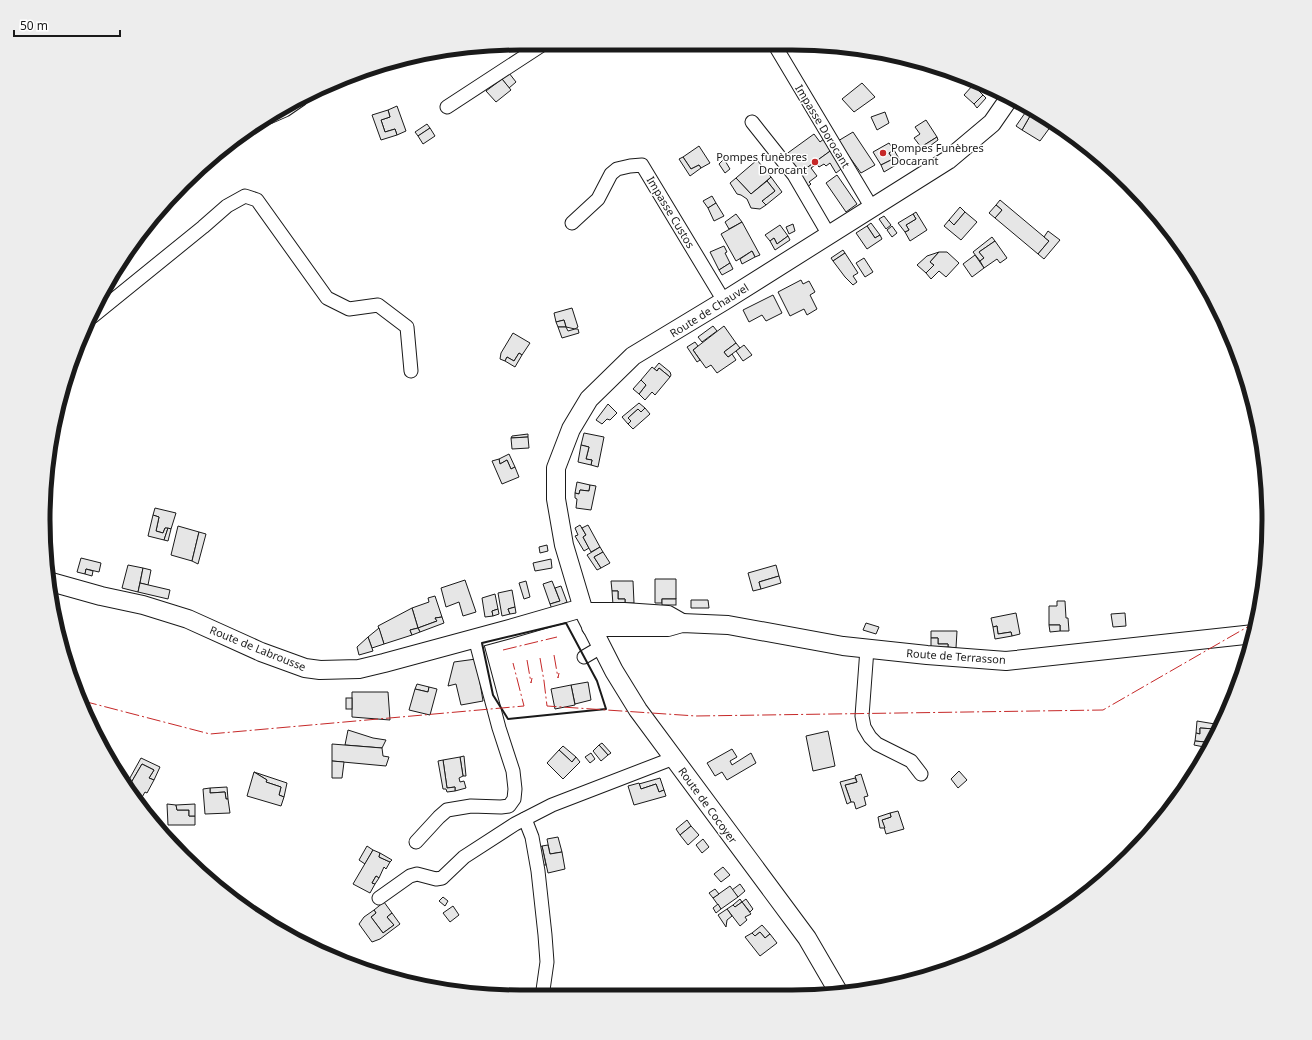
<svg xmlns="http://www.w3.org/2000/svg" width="1312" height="1040" font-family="'Noto Sans',sans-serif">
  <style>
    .building { fill: #e6e6e6; stroke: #1a1a1a }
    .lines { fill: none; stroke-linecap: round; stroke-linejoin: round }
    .street-casing { stroke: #1a1a1a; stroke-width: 15 }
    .secondary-casing { stroke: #1a1a1a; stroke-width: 20 }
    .street { stroke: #fff; stroke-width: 13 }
    .secondary { stroke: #fff; stroke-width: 18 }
    .wall { stroke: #1a1a1a; stroke-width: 2 }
    .power { stroke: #c62828; stroke-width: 1; stroke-dasharray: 14 3 2 3; stroke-linecap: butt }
    .poi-dot { fill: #c62828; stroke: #fff; stroke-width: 1.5 }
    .labels { text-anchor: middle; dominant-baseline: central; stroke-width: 3; stroke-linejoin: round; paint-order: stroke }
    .street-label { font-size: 11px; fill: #1a1a1a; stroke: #fff }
    .poi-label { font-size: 11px; fill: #1a1a1a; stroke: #fff; text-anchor: start }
    .rim { fill: none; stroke: #1a1a1a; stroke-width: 5 }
  </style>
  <rect width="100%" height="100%" fill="#fff"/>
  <!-- building -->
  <g class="building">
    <path d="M509,73L516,82L509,88L502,79Z"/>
    <path d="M502,79L511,90L496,102L486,91Z"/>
    <path d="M862,83L875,97L854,112L842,99Z"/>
    <path d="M973,85L983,95L974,104L964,95Z"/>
    <path d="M983,95L986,98L977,108L974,104Z"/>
    <path d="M397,106L406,131L397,135L395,129L385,132L381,120L390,117L388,110Z"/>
    <path d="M1029,108L1051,126L1040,141L1022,130L1030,116L1025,113Z"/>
    <path d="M388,110L390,117L381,120L385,132L395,129L397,135L381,140L372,115Z"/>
    <path d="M885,112L889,123L877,130L871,117Z"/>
    <path d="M1025,113L1030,116L1022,130L1016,126Z"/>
    <path d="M926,120L937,137L921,147L914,138L920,134L915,127Z"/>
    <path d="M427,124L430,128L418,136L415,132Z"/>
    <path d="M430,128L435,136L423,144L418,136Z"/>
    <path d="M853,132L875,165L861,173L838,141Z"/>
    <path d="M814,134L820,142L825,138L833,149L800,173L785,155Z"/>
    <path d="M937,137L938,140L923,151L921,147Z"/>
    <path d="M889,143L894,150L889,153L893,159L881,165L873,152Z"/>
    <path d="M699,146L710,163L701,168L699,165L691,169L683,157Z"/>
    <path d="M833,149L845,166L836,173L830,163L826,166L824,164L819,167L815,162Z"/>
    <path d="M894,150L901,162L884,172L881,165L893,159L889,153Z"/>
    <path d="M683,157L691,169L699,165L701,168L690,176L679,159Z"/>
    <path d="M724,159L730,169L725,173L719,164Z"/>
    <path d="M757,160L771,177L751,194L736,178Z"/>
    <path d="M815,162L817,164L811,168L817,176L809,182L811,184L805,189L795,176Z"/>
    <path d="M837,175L857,204L846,212L826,183Z"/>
    <path d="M771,177L782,192L766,205L762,201L775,191L767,181Z"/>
    <path d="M736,178L751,194L767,181L775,191L762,201L766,205L760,209L751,208L747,199L741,195L737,194L730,183Z"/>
    <path d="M712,196L716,203L708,208L703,201Z"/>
    <path d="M1000,200L1049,241L1038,254L995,218L1002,210L996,205Z"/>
    <path d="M716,203L724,216L714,221L708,208Z"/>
    <path d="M996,205L1002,210L995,218L989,213Z"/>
    <path d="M960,207L965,212L954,225L949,220Z"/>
    <path d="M916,212L927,230L910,241L905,232L909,230L906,225L916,219L913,214Z"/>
    <path d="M965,212L977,222L961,240L944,226L949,220L954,225Z"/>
    <path d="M736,214L742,222L729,229L725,222Z"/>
    <path d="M913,214L916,219L906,225L909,230L905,232L898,223Z"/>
    <path d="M884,216L891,225L886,229L879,219Z"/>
    <path d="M742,222L760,255L755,257L752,251L736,261L721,234Z"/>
    <path d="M871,223L880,235L875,238L867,226Z"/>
    <path d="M793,224L795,231L789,234L786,227Z"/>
    <path d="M780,225L788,236L777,244L774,238L770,241L765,235Z"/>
    <path d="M867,226L875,238L880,235L882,239L867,249L856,233Z"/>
    <path d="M892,226L897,233L892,237L887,230Z"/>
    <path d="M1048,231L1060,240L1044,259L1038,254L1049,241L1044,237Z"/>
    <path d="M788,236L790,240L775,250L770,241L774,238L777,244Z"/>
    <path d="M992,237L995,241L979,252L984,258L980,261L973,252Z"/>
    <path d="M995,241L1007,258L1000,263L997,259L984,268L980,261L984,258L979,252Z"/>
    <path d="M724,246L727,252L725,253L730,263L719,270L710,252Z"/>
    <path d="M843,250L845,253L833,261L831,258Z"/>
    <path d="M752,251L755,257L742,264L740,259Z"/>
    <path d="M939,252L930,262L934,265L926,273L917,265L927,256Z"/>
    <path d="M939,252H947L959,263L946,277L939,271L931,279L926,273L934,265L930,262Z"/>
    <path d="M845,253L858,273L853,276L857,282L853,285L845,277L833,261Z"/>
    <path d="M975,255L984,268L972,277L963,264Z"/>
    <path d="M864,258L873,272L865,277L856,263Z"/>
    <path d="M730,263L733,269L722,275L719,270Z"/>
    <path d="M801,280L803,284L809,281L815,292L810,295L817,309L807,315L804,309L790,316L778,292Z"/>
    <path d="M773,295L782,313L766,321L762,315L749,322L743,310Z"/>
    <path d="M572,308L578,327L575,329L566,327L564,320L556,322L554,313Z"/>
    <path d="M564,320L566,327H558L556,322Z"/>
    <path d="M713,326L717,331L702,342L698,337Z"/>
    <path d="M724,326L736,343L724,352L728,357L732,354L736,360L717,373L711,365L706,368L693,350Z"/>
    <path d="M558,327H566L568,331L575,329H578L579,333L562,338Z"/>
    <path d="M513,333L530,343L522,355L519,353L514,361L507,357L505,361L500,359L501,353Z"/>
    <path d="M695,342L698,346L693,350L700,360L697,362L687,347Z"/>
    <path d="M736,343L740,348L728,357L724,352Z"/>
    <path d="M744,345L752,355L743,361L736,351Z"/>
    <path d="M519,353L522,355L515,367L505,361L507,357L514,361Z"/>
    <path d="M659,363L670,372L671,375L670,377L659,368L657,371L654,369Z"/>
    <path d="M652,367L657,371L659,368L670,377L655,395L652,392L645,400L639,394L646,385L641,380Z"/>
    <path d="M641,380L646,385L639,394L633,389Z"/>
    <path d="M639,403L645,408L641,412L638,409L628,418L631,421L628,424L622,417Z"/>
    <path d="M608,404L617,413L610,420L607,419L602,424L596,420Z"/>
    <path d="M645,408L650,414L633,429L628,424L631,421L628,418L638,409L641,412Z"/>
    <path d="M584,433L604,437L598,467L591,465L592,460L586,459L589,447L581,445Z"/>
    <path d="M528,434V437L511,438L512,436Z"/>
    <path d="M528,437L529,448L512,449L511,438Z"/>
    <path d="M581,445L589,447L586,459L592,460L591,465L578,462Z"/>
    <path d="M509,454L515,467L511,469L507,460L500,464L499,459Z"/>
    <path d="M499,459L500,464L507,460L511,469L515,467L519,477L502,484L492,461Z"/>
    <path d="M577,482L590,485L589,491L580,490L579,494L575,493Z"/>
    <path d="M590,485L596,486L591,510L576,508L577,499L575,498V493L579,494L580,490L589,491Z"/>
    <path d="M155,508L176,513L171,529L165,528L163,533L156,531L159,517L153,515Z"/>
    <path d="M153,515L159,517L156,531L163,533L165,528H168L164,540L148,536Z"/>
    <path d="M580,525L586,535L583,537L589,548L584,551L575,536L578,535L575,528Z"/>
    <path d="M588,525L600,547L591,552L583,537L586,535L582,528Z"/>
    <path d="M178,526L199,532L192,561L171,555Z"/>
    <path d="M168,528L171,529L168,541L164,540Z"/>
    <path d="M199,532L206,534L198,564L192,561Z"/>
    <path d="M547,545L548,551L540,553L539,547Z"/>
    <path d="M600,547L603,552L594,557L601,568L597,570L587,555Z"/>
    <path d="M603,552L610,563L601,568L594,557Z"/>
    <path d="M81,558L101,563L99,572L86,569L85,574L77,572Z"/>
    <path d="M551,559L552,568L535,571L533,563Z"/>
    <path d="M128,565L143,568L138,592L122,588Z"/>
    <path d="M776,565L779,576L759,582L761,589L753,591L748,573Z"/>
    <path d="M143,568L151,570L148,585L140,583Z"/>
    <path d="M86,569L93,571L92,576L85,574Z"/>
    <path d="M779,576L781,583L761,589L759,582Z"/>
    <path d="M655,579H676V599H662V603H655Z"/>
    <path d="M465,580L476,612L463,616L459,602L446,607L441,588Z"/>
    <path d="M526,581L530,597L524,599L519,583Z"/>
    <path d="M552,581L560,601L550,604L543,584Z"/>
    <path d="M611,581H633L634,603H625V599H618V591H612Z"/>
    <path d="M140,583L170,590L168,599L138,592Z"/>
    <path d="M561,586L567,602L552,609L550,604L560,601L555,588Z"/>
    <path d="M512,590L515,607L508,609L510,614L502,616L498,593Z"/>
    <path d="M612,591H618V599H625V603L613,605Z"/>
    <path d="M495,594L498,609L492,611L493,616L485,617L482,598Z"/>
    <path d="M435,596L442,617L435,618L437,621L418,628L412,608L429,602L428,598Z"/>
    <rect x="662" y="599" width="14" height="6"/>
    <path d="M691,600H708L709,608H691Z"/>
    <path d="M1057,601H1065L1066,618H1068L1069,631H1060V625H1049V606H1057Z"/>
    <path d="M515,607L516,613L510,614L508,609Z"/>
    <path d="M412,608L418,628L410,630L412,635L384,644L378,626Z"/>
    <path d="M498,609L499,614L493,616L492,611Z"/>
    <path d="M1016,613L1020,634L1012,636L1011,632L998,634L997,626L993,627L991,618Z"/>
    <path d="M1125,613L1126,626L1113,627L1111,614Z"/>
    <path d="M442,617L444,623L420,632L418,628L437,621L435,618Z"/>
    <path d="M866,623L879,627L876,634L863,630Z"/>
    <path d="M1049,625H1060V631L1050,632Z"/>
    <path d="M997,626L998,634L1011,632L1012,636L995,639L993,627Z"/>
    <path d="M379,628L384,644L372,648L368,637Z"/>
    <path d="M418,628L420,632L412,635L410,630Z"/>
    <path d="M931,631H957L956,648L948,647V644H938V638H931Z"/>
    <path d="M368,637L373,651L359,655L357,647Z"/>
    <path d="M931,638H938V644H948V647L931,648Z"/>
    <path d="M476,659L483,701L461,705L456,684L448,686L454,662Z"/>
    <path d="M588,682L591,700L575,704L571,685Z"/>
    <path d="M417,684L429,687L428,692L415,689Z"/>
    <path d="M571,685L575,705L555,709L551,689Z"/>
    <path d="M429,687L437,689L430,715L409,710L415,689L428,692Z"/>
    <path d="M352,692H388L390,720L352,717Z"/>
    <rect x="346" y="698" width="6" height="11"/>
    <path d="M1197,721L1215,724V729L1200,728V734L1196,733Z"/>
    <path d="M1200,728L1215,729L1213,742L1210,747H1204L1205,742L1195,741L1196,733L1200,734Z"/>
    <path d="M348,730L373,738L386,740L382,748L345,745Z"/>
    <path d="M828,731L835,766L813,771L806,736Z"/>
    <path d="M1195,741L1205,742L1204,747L1194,745Z"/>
    <path d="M602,743L611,753L608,755L599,745Z"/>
    <path d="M332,744L382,748L383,756L389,757L386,766L332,761Z"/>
    <path d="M599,745L608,755L601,761L593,751Z"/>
    <path d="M563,746L576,757L572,762L559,750Z"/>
    <path d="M732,749L737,757L730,761L732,765L751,753L756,763L727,780L722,772L715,776L707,763Z"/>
    <path d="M559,750L572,762L576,757L580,762L563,779L547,763Z"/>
    <path d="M591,753L595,759L590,763L585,757Z"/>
    <path d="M464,756L466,776H463L460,757Z"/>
    <path d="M460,757L463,776L459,778L460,782L464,781L466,788L455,791V787L447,788L443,760Z"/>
    <path d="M141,758L160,767L154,780L149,778L154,770L142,764L128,788L126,785Z"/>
    <path d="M443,760L447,788L455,787V791L447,792L446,789H443L438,761Z"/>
    <path d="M332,761L344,762L342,778H332Z"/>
    <path d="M142,764L154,770L149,778L154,780L147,793L145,792L141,799L133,795L128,788Z"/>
    <path d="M959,771L967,780L958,788L951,779Z"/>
    <path d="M254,772L287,783L284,797L279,795L281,787L266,782L267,780Z"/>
    <path d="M254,772L267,780L266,782L281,787L279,795L284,797L281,806L247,796Z"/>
    <path d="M861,774L868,796L864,797L866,805L856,809L854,802H851L845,785L857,782L855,776Z"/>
    <path d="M660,778L664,790L659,792L656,784L641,789L639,784Z"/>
    <path d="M855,778L857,782L845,785L851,802L847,804L840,782Z"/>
    <path d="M639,783L641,789L656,784L659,792L664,790L666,796L634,805L628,786Z"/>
    <path d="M227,787L228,799H226L225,792L210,793V788Z"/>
    <path d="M210,788V793L225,792L226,799H228L230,813L205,814L203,789Z"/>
    <path d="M167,804L176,805L177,810H189V816H195V825H168Z"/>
    <path d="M195,804V816H189V810H177L176,805Z"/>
    <path d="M898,811L904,829L886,834L882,820L891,817L890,813Z"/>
    <path d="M890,813L891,817L882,820L885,828H880L878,817Z"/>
    <path d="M687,820L691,826L680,835L676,829Z"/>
    <path d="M691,826L699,835L688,845L680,835Z"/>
    <path d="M558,837L562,852L550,854L547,839Z"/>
    <path d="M703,839L709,847L702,853L696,845Z"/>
    <path d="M548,845L550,854L562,852L565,869L548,873L542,846Z"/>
    <path d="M367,846L373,850L365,864L359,860Z"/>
    <path d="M542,846L546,865H543L540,847Z"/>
    <path d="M373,850L380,853L379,857L390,862L386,869L384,867L379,878L376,876L372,883L375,884L370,893L353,884Z"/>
    <path d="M380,853L392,860L390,862L379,857Z"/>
    <path d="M723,867L730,875L721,882L714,874Z"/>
    <path d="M376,876L379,878L375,884L372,883Z"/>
    <path d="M740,884L745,891L738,897L732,890Z"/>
    <path d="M730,886L738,897L721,909L713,898Z"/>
    <path d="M715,889L719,894L713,898L709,893Z"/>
    <path d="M443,897L448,901L445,906L439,901Z"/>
    <path d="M740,899L742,902L735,907L733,905Z"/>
    <path d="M746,899L753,909L750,912L742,902Z"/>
    <path d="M384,902L392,913L387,917L394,925L383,933L371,917L376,913L374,910Z"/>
    <path d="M742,902L751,914L745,917L747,920L740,926L727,909L733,905L735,907Z"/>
    <path d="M718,904L721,909L716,913L713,908Z"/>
    <path d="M453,906L459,915L450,922L443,913Z"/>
    <path d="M727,909L732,916L727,920L726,927L718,915Z"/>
    <path d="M374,910L376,913L371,917L383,933L394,925L387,917L392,913L400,924L380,939L372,942L359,924L364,917Z"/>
    <path d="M762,925L770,934L765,938L760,932L755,936L752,933Z"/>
    <path d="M760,932L765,938L770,934L777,943L760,956L745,937L752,933L755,936Z"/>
  </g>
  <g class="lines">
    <defs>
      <g id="street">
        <path d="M774,44L872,208"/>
        <path d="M447,107L545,43"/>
        <path d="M269,117L285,110L301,99"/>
        <path d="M752,122L794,175L829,235"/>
        <path d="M572,223L598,199L611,174L617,169L630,166L642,165L724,301"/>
        <path d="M92,317L203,227L227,206L245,196L257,200L327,298L349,309L378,305L407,327L411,371"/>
        <path d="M867,649L862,716L864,727L870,737L877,744L911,761L921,774"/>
        <path d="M584,657L601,647"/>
        <path d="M525,819L532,837L538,871L545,935L547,962L542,997"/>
        <path d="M416,842L439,817L447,810L471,806L501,807L509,806L514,799L515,789L513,771L499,728L475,638"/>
        <path d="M379,898L410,876L417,874L436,879L442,878L464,857L515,824L552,805L674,758"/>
      </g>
      <g id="secondary">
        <path d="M51,582L101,596L143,605L188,619L261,652L305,668L320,670L359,669L384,663L506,630L582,608"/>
        <path d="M584,612H624L668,615L682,623"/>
        <path d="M591,627H668L682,623L728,625L843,646L927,655L1006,661L1254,634"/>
        <path d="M839,993L807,938L638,710L614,671L584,612L564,545L556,499V468L571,429L589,399L633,356L724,301L948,160L992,123L1010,97"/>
      </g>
    </defs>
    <!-- street casing -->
    <use href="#street" class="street-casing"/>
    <!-- secondary casing -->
    <use href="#secondary" class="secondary-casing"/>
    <!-- street -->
    <use href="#street" class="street"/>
    <!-- secondary -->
    <use href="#secondary" class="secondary"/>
    <!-- wall -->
    <path class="wall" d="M566,623L597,681L606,709L508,719L493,695L482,643Z"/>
    <!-- power -->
    <g class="power">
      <path d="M503,650L557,637"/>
      <path d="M554,655L558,678L559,673"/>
      <path d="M540,658L544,681L547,706L696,716L1103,710L1256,622"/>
      <path d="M527,660L531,683L532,678"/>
      <path d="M83,701L210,734L524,706L513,663"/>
    </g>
  </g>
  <!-- markers -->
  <g class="poi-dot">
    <circle cx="883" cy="153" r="4"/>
    <circle cx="815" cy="162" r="4"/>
  </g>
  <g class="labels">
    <!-- street labels -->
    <g class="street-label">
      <text transform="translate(823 126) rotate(59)">Impasse Dorocant</text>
      <text transform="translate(671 212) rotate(59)">Impasse Custos</text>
      <text transform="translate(709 310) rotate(-32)">Route de Chauvel</text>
      <text transform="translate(258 648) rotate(22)">Route de Labrousse</text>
      <text transform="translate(956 656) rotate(4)">Route de Terrasson</text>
      <text transform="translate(708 805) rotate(54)">Route de Cocoyer</text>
    </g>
    <!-- poi labels -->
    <g class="poi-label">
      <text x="891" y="147">Pompes Funèbres<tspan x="891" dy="13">Docarant</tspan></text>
      <text x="807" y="156" text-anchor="end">Pompes funèbres<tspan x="807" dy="13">Dorocant</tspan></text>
    </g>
  </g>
  <!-- crop -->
  <path d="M0 0H1312V1040H0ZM520 50H792A470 470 0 0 1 1262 520V520A470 470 0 0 1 792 990H520A470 470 0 0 1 50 520V520A470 470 0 0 1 520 50Z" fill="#ededed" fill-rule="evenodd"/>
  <path class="rim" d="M520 50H792A470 470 0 0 1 1262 520V520A470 470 0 0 1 792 990H520A470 470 0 0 1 50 520V520A470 470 0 0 1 520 50Z"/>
  <!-- scale -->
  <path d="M14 30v6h106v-6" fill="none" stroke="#1a1a1a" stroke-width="2"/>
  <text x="20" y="30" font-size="12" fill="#1a1a1a" stroke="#ffffff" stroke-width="3" paint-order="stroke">50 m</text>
</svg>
